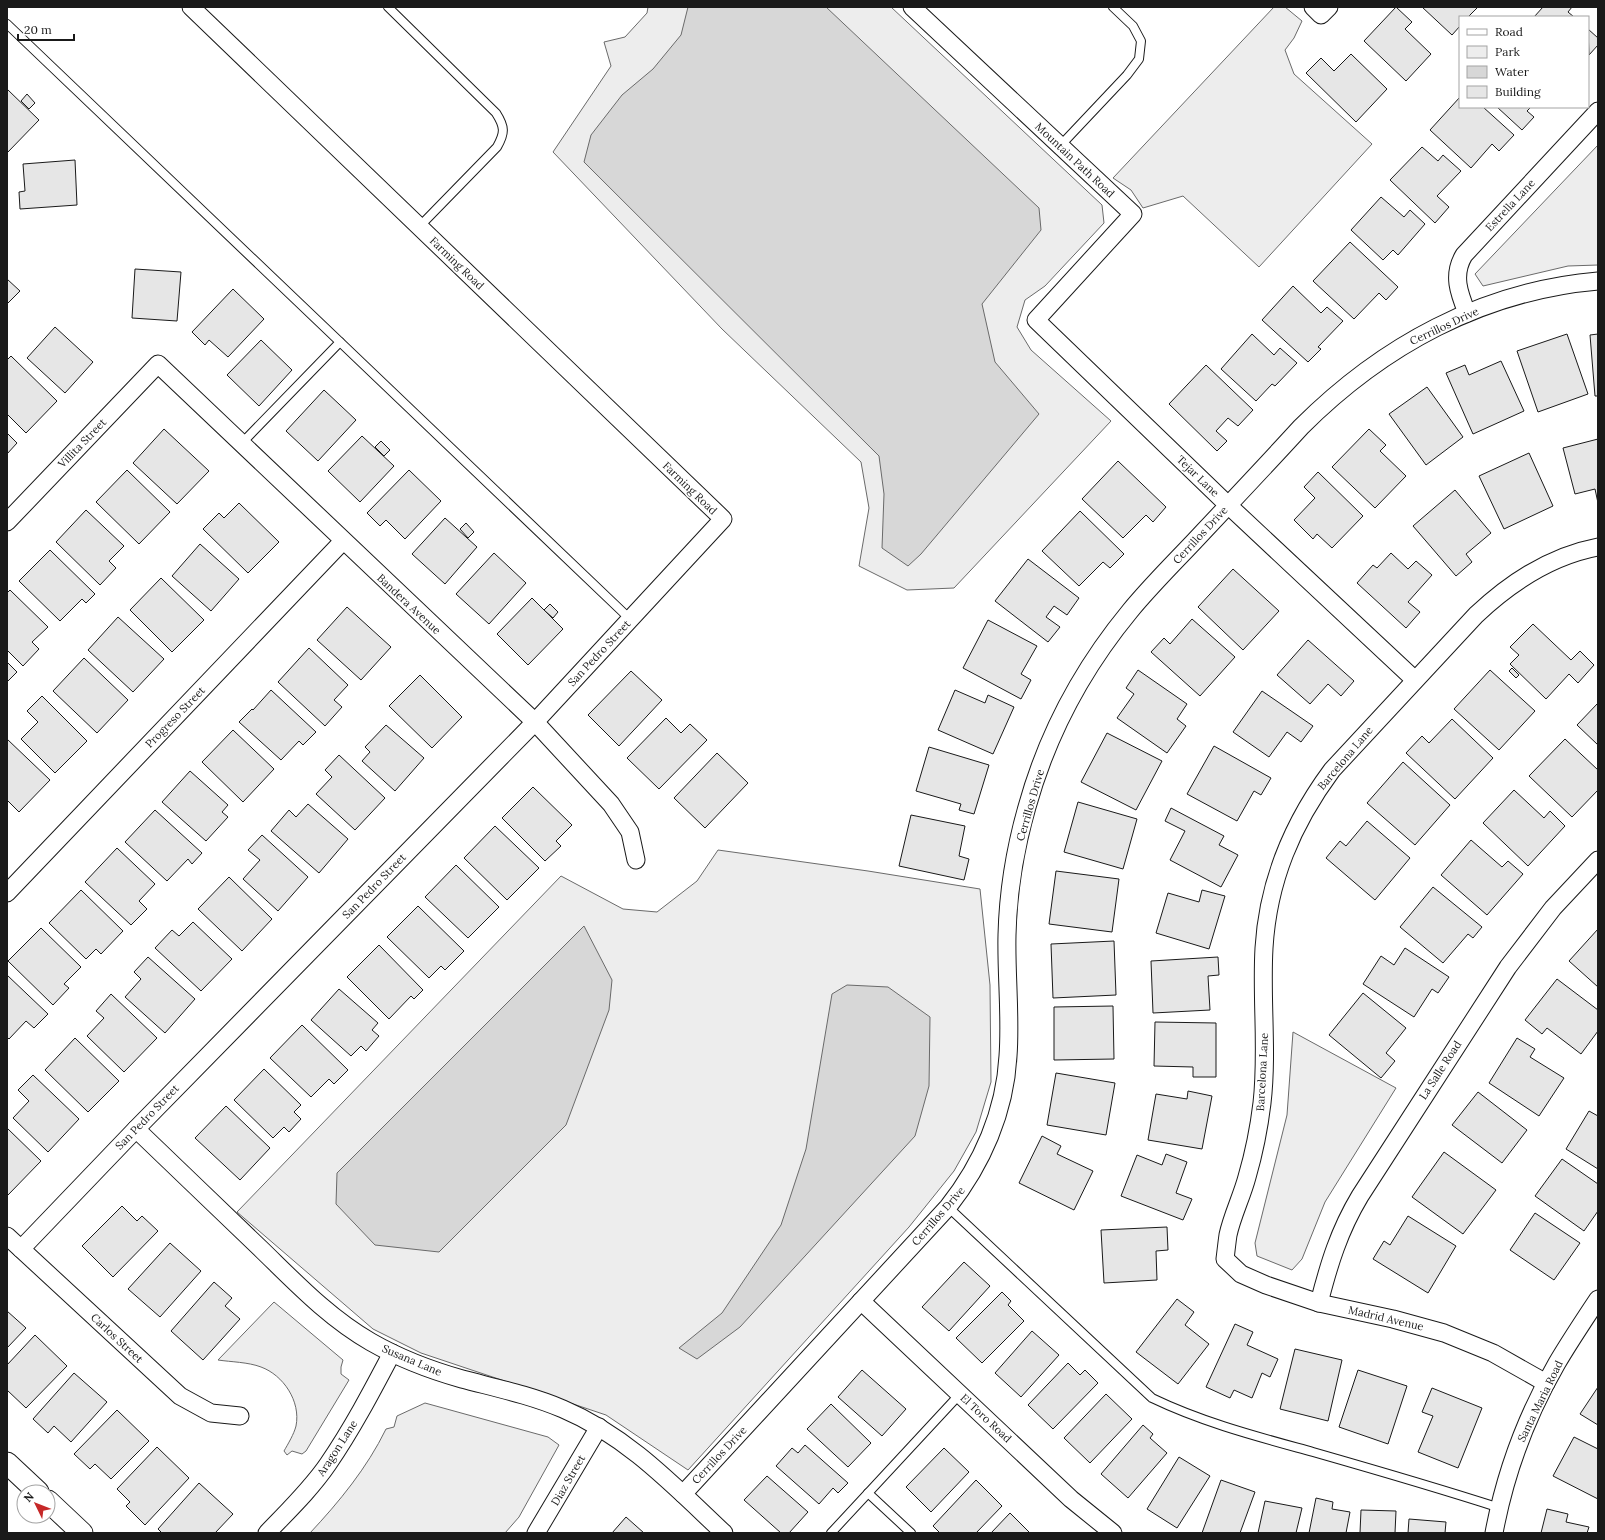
<svg xmlns="http://www.w3.org/2000/svg" width="1605" height="1540" font-family="Lora,serif">
  <style>
    .green { fill: #ededed; stroke: #6a6a6a }
    .water { fill: #d7d7d7; stroke: #6a6a6a }
    .building { fill: #e6e6e6; stroke: #1a1a1a }
    .lines { fill: none; stroke-linecap: round; stroke-linejoin: round }
    .service-casing { stroke: #1a1a1a; stroke-width: 10 }
    .minor-casing { stroke: #1a1a1a; stroke-width: 19 }
    .tertiary-casing { stroke: #1a1a1a; stroke-width: 23 }
    .service { stroke: #fff; stroke-width: 8 }
    .minor { stroke: #fff; stroke-width: 17 }
    .tertiary { stroke: #fff; stroke-width: 21 }
    .labels { text-anchor: middle; dominant-baseline: central; stroke-width: 3; stroke-linejoin: round; paint-order: stroke }
    .street-label { font-size: 11px; fill: #1a1a1a; stroke: #fff }
  </style>
  <rect width="100%" height="100%" fill="#fff"/>
  <!-- green -->
  <g class="green">
    <path d="M648,7H891L1102,205L1104,223L1045,286L1025,300L1017,327L1031,350L1111,421L954,588L907,590L859,566L869,508L861,462L722,329L553,152L611,66L604,42L625,37L647,13Z"/>
    <path d="M1274,7H1285L1302,21L1294,38L1285,50L1294,74L1372,144L1259,267L1183,196L1143,208L1131,190L1113,178Z"/>
    <path d="M1598,145V265L1568,266L1483,286L1475,274Z"/>
    <path d="M718,850L868,871L980,889L990,985L991,1082L976,1132L954,1171L909,1227L688,1470L606,1415L421,1353L373,1329L237,1212L561,876L623,909L657,912L697,881Z"/>
    <path d="M1293,1032L1396,1088L1325,1202L1302,1259L1292,1270L1257,1256L1255,1243L1287,1115Z"/>
    <path d="M274,1302L343,1360L341,1367V1374L349,1380L306,1451L302,1454L292,1451L287,1455L284,1451C288,1444 294,1434 296,1426C301,1401 283,1375 261,1367C248,1362 231,1362 218,1360Z"/>
    <path d="M425,1403L548,1437L559,1445L519,1517L505,1533H310C339,1502 367,1468 386,1429L394,1427L397,1416Z"/>
  </g>
  <!-- water -->
  <g class="water">
    <path d="M688,7H826L1039,208L1041,230L982,304L995,362L1039,414L921,554L908,566L882,548L884,494L879,456L584,162L591,135L622,95L653,69L681,35Z"/>
    <path d="M584,926L612,980L609,1010L566,1125L439,1252L375,1245L336,1204L337,1173Z"/>
    <path d="M847,985L888,987L930,1017L929,1086L915,1136L740,1327L697,1359L679,1348L722,1313L781,1225L806,1149L832,994Z"/>
  </g>
  <!-- building -->
  <g class="building">
    <path d="M1396,7L1412,22L1405,29L1431,54L1406,81L1364,41Z"/>
    <path d="M1422,7H1478L1468,17H1460V26L1452,35Z"/>
    <path d="M1543,7H1572L1568,12L1574,17H1534Z"/>
    <path d="M1588,29L1598,38V45L1589,55Z"/>
    <path d="M1351,54L1387,89L1356,122L1306,73L1321,58L1334,71Z"/>
    <path d="M7,89L39,120L7,153Z"/>
    <path d="M27,94L35,103L29,109L21,101Z"/>
    <path d="M1460,97V107H1483L1514,135L1499,151L1492,144L1471,168L1430,130Z"/>
    <path d="M1497,107H1531L1527,111L1534,117L1522,130Z"/>
    <path d="M1422,147L1438,161L1443,155L1461,171L1437,196L1449,207L1435,223L1390,180Z"/>
    <path d="M75,160L77,205L20,209L19,192L25,191L23,164Z"/>
    <path d="M1381,197L1404,217L1410,210L1425,224L1398,255L1393,250L1383,260L1351,230Z"/>
    <path d="M1350,242L1398,287L1386,300L1379,293L1354,319L1313,281Z"/>
    <path d="M135,269L181,272L177,321L132,318Z"/>
    <path d="M7,279L20,291L7,304Z"/>
    <path d="M1293,286L1321,313L1327,307L1343,321L1318,347L1321,349L1308,362L1262,320Z"/>
    <path d="M233,289L264,319L228,357L209,340L205,345L192,332Z"/>
    <path d="M55,327L93,362L65,393L27,358Z"/>
    <path d="M1252,334L1274,355L1280,348L1297,363L1275,386L1272,384L1256,401L1221,369Z"/>
    <path d="M1567,334L1588,394L1538,412L1517,351Z"/>
    <path d="M1598,334V396H1595L1590,335Z"/>
    <path d="M261,340L292,370L259,406L227,375Z"/>
    <path d="M11,356L57,401L26,433L7,414V360Z"/>
    <path d="M1501,361L1524,411L1473,434L1446,373L1465,365L1469,375Z"/>
    <path d="M1206,365L1253,410L1238,426L1228,418L1216,431L1227,441L1217,451L1169,404Z"/>
    <path d="M1427,387L1463,437L1426,465L1389,414Z"/>
    <path d="M324,390L356,420L318,461L286,431Z"/>
    <path d="M164,429L209,471L177,504L133,463Z"/>
    <path d="M1369,429L1386,445L1380,451L1406,476L1375,508L1332,467Z"/>
    <path d="M7,433L17,443L7,454Z"/>
    <path d="M362,436L394,466L360,502L328,471Z"/>
    <path d="M1598,439V503L1595,489L1575,494L1563,448Z"/>
    <path d="M381,441L390,450L384,456L375,447Z"/>
    <path d="M1529,453L1553,506L1504,529L1479,476Z"/>
    <path d="M1118,461L1166,507L1153,522L1146,515L1123,538L1082,499Z"/>
    <path d="M127,470L170,512L139,544L96,502Z"/>
    <path d="M409,470L441,501L405,539L386,520L380,526L367,513Z"/>
    <path d="M1318,472L1363,516L1332,548L1317,534L1313,539L1294,520L1315,498L1304,487Z"/>
    <path d="M1455,490L1491,533L1466,554L1472,562L1456,576L1413,526Z"/>
    <path d="M239,503L279,542L248,573L203,529L219,513L224,518Z"/>
    <path d="M86,510L124,546L109,561L116,568L100,585L56,542Z"/>
    <path d="M1080,511L1124,554L1110,568L1103,562L1079,586L1042,551Z"/>
    <path d="M445,518L477,547L445,584L412,554Z"/>
    <path d="M466,523L474,532L468,538L460,529Z"/>
    <path d="M200,544L239,579L211,611L172,576Z"/>
    <path d="M50,550L95,594L86,603L82,599L60,621L19,581Z"/>
    <path d="M494,553L526,583L489,624L456,594Z"/>
    <path d="M1391,553L1408,569L1416,561L1432,575L1408,602L1420,612L1406,628L1357,583L1373,565L1377,568Z"/>
    <path d="M1028,559L1079,598L1067,615L1054,606L1046,617L1060,627L1048,642L995,601Z"/>
    <path d="M1233,569L1279,611L1243,650L1198,607Z"/>
    <path d="M161,578L204,620L172,652L130,610Z"/>
    <path d="M10,590L48,627L32,642L39,649L23,666L7,650V593Z"/>
    <path d="M532,598L563,629L528,665L497,634Z"/>
    <path d="M550,604L558,612L553,618L544,610Z"/>
    <path d="M347,607L391,647L361,680L317,640Z"/>
    <path d="M118,617L164,659L133,692L88,650Z"/>
    <path d="M1192,619L1235,657L1200,696L1151,652L1164,638L1170,644Z"/>
    <path d="M988,620L1037,646L1021,674L1031,680L1021,699L963,668Z"/>
    <path d="M1533,624L1571,660L1580,651L1594,665L1578,683L1569,674L1546,699L1510,664L1519,655L1510,647Z"/>
    <path d="M1308,640L1354,681L1341,696L1328,684L1310,704L1277,675Z"/>
    <path d="M309,648L348,685L334,700L342,707L325,726L278,682Z"/>
    <path d="M84,658L128,700L97,733L53,691Z"/>
    <path d="M7,662L17,672L7,682Z"/>
    <path d="M1512,668L1519,675L1516,678L1509,671Z"/>
    <path d="M1138,670L1187,704L1177,719L1186,726L1167,753L1117,718L1134,694L1126,688Z"/>
    <path d="M1490,670L1535,711L1499,750L1454,709Z"/>
    <path d="M631,671L662,700L619,746L588,715Z"/>
    <path d="M420,675L462,717L432,748L389,706Z"/>
    <path d="M271,690L316,732L303,745L299,741L281,760L239,722L252,709L253,710Z"/>
    <path d="M955,690L985,703L988,695L1014,707L993,754L938,730Z"/>
    <path d="M1262,691L1313,726L1301,742L1287,732L1269,757L1233,732Z"/>
    <path d="M42,696L87,741L55,773L21,739L38,722L27,711Z"/>
    <path d="M1598,703V745L1577,725Z"/>
    <path d="M666,718L681,733L690,724L707,740L659,789L627,758Z"/>
    <path d="M1452,719L1493,758L1455,799L1406,753L1422,736L1429,743Z"/>
    <path d="M386,725L424,758L395,791L362,761L370,752L365,747Z"/>
    <path d="M233,730L274,769L243,802L202,762Z"/>
    <path d="M1107,733L1162,761L1136,810L1081,782Z"/>
    <path d="M7,739L50,780L19,812L7,800Z"/>
    <path d="M1565,739L1598,770V790L1572,817L1529,776Z"/>
    <path d="M1214,746L1271,778L1261,795L1254,791L1237,821L1187,794Z"/>
    <path d="M929,747L989,765L974,814L959,810L961,804L916,791Z"/>
    <path d="M717,753L748,783L705,828L674,798Z"/>
    <path d="M339,755L385,798L355,830L316,794L332,777L325,770Z"/>
    <path d="M1403,762L1450,805L1415,845L1367,803Z"/>
    <path d="M190,771L228,805L222,812L228,817L206,841L162,802Z"/>
    <path d="M533,787L572,825L556,841L561,846L545,861L502,818Z"/>
    <path d="M1514,790L1544,818L1550,811L1565,826L1528,866L1483,823Z"/>
    <path d="M1078,802L1137,819L1123,869L1064,852Z"/>
    <path d="M308,804L348,839L319,873L271,831L289,810L296,817Z"/>
    <path d="M1171,808L1224,836L1219,845L1238,855L1221,887L1170,860L1185,831L1165,821Z"/>
    <path d="M155,810L202,853L192,864L188,859L167,881L125,842Z"/>
    <path d="M911,815L965,826L959,856L969,859L964,880L899,866Z"/>
    <path d="M1367,821L1410,858L1375,900L1326,858L1340,841L1346,846Z"/>
    <path d="M495,826L539,868L507,900L464,858Z"/>
    <path d="M262,835L308,877L278,911L243,879L260,860L248,850Z"/>
    <path d="M1471,840L1502,867L1508,861L1523,874L1487,915L1441,875Z"/>
    <path d="M117,848L155,884L139,901L147,909L131,925L85,882Z"/>
    <path d="M456,865L499,907L468,938L425,897Z"/>
    <path d="M1056,871L1119,879L1112,932L1049,924Z"/>
    <path d="M229,877L272,919L242,951L198,909Z"/>
    <path d="M1433,887L1482,927L1473,938L1468,934L1443,963L1400,927Z"/>
    <path d="M81,890L123,931L101,954L96,949L86,959L49,923Z"/>
    <path d="M1202,890L1225,896L1209,949L1156,933L1168,893L1199,902Z"/>
    <path d="M418,906L464,951L445,970L441,966L429,978L387,937Z"/>
    <path d="M193,922L232,959L201,991L155,948L172,930L179,936Z"/>
    <path d="M41,928L81,967L64,984L69,988L53,1005L8,961Z"/>
    <path d="M1598,929V987L1569,961Z"/>
    <path d="M1114,941L1116,995L1053,998L1051,944Z"/>
    <path d="M379,945L423,990L414,999L411,996L389,1019L347,977Z"/>
    <path d="M1405,948L1449,977L1438,993L1432,989L1414,1017L1363,984L1381,956L1394,965Z"/>
    <path d="M148,957L195,999L165,1033L125,997L141,979L134,972Z"/>
    <path d="M1218,957L1219,975L1208,976L1210,1010L1153,1013L1151,961Z"/>
    <path d="M7,975L48,1014L34,1028L26,1021L9,1039L7,1037Z"/>
    <path d="M1557,979L1598,1010V1031L1581,1054L1547,1028L1542,1034L1525,1020Z"/>
    <path d="M339,989L378,1023L372,1030L379,1036L366,1051L361,1046L351,1056L311,1020Z"/>
    <path d="M1363,993L1406,1028L1386,1053L1395,1061L1381,1078L1329,1035Z"/>
    <path d="M111,994L157,1038L124,1072L87,1036L104,1018L96,1011Z"/>
    <path d="M1113,1006L1114,1059L1054,1060V1007Z"/>
    <path d="M1155,1022L1216,1023V1077H1193V1067L1154,1066Z"/>
    <path d="M302,1025L348,1070L334,1084L329,1079L311,1097L270,1058Z"/>
    <path d="M75,1038L119,1081L88,1112L45,1070Z"/>
    <path d="M1517,1038L1535,1049L1530,1057L1564,1078L1539,1116L1489,1083Z"/>
    <path d="M264,1069L301,1105L294,1112L301,1119L289,1132L284,1127L273,1138L234,1100Z"/>
    <path d="M1056,1073L1115,1083L1106,1135L1047,1125Z"/>
    <path d="M33,1075L79,1119L48,1152L13,1118L29,1101L18,1090Z"/>
    <path d="M1188,1091L1212,1096L1202,1149L1148,1140L1156,1094L1187,1099Z"/>
    <path d="M1478,1092L1527,1130L1502,1163L1452,1125Z"/>
    <path d="M226,1106L270,1148L240,1180L195,1138Z"/>
    <path d="M1589,1111L1598,1116V1169L1566,1149Z"/>
    <path d="M7,1128L41,1161L8,1195L7,1194Z"/>
    <path d="M1042,1136L1061,1146L1057,1154L1093,1171L1074,1210L1019,1183Z"/>
    <path d="M1444,1152L1496,1190L1463,1234L1412,1197Z"/>
    <path d="M1166,1154L1187,1162L1176,1193L1192,1199L1183,1220L1121,1196L1137,1155L1162,1165Z"/>
    <path d="M1562,1159L1598,1184V1211L1584,1231L1535,1196Z"/>
    <path d="M122,1206L137,1221L142,1216L158,1231L113,1277L82,1246Z"/>
    <path d="M1535,1213L1580,1243L1554,1280L1510,1250Z"/>
    <path d="M1408,1216L1456,1246L1428,1293L1373,1259L1384,1241L1390,1245Z"/>
    <path d="M1167,1227L1168,1250L1156,1251L1157,1280L1104,1283L1101,1230Z"/>
    <path d="M170,1243L201,1271L160,1317L128,1289Z"/>
    <path d="M964,1262L990,1286L949,1331L922,1307Z"/>
    <path d="M214,1282L232,1298L225,1306L240,1319L203,1360L171,1331Z"/>
    <path d="M1002,1292L1011,1301L1008,1305L1024,1321L982,1363L956,1338Z"/>
    <path d="M1177,1299L1194,1312L1185,1325L1209,1344L1178,1384L1136,1352Z"/>
    <path d="M7,1311L26,1328L7,1348Z"/>
    <path d="M1235,1324L1253,1332L1247,1345L1278,1359L1270,1377L1262,1373L1252,1398L1234,1390L1230,1398L1206,1387Z"/>
    <path d="M1032,1331L1059,1355L1021,1397L995,1373Z"/>
    <path d="M35,1335L67,1366L26,1408L7,1390V1365Z"/>
    <path d="M1295,1349L1342,1360L1328,1421L1280,1409Z"/>
    <path d="M1068,1363L1080,1375L1085,1370L1098,1383L1053,1429L1028,1405Z"/>
    <path d="M862,1370L906,1409L882,1436L838,1397Z"/>
    <path d="M1358,1370L1407,1386L1388,1444L1339,1427Z"/>
    <path d="M74,1373L107,1402L71,1442L54,1426L48,1433L33,1419Z"/>
    <path d="M1598,1387V1425L1580,1414Z"/>
    <path d="M1432,1388L1482,1408L1458,1468L1418,1452L1433,1416L1422,1412Z"/>
    <path d="M1106,1394L1132,1419L1090,1463L1064,1438Z"/>
    <path d="M831,1404L871,1443L848,1467L807,1429Z"/>
    <path d="M117,1410L149,1441L111,1479L95,1464L90,1469L74,1454Z"/>
    <path d="M1143,1425L1153,1434L1150,1438L1167,1453L1128,1498L1101,1474Z"/>
    <path d="M1574,1437L1598,1449V1499L1553,1476Z"/>
    <path d="M805,1445L848,1483L838,1493L833,1488L819,1504L776,1466L792,1448L798,1453Z"/>
    <path d="M157,1447L189,1478L145,1525L126,1506L130,1502L117,1489Z"/>
    <path d="M944,1448L969,1472L931,1512L906,1487Z"/>
    <path d="M1179,1457L1210,1476L1177,1528L1147,1509Z"/>
    <path d="M767,1476L808,1512L789,1533H781L744,1500Z"/>
    <path d="M976,1480L1002,1506L976,1533H940L933,1526Z"/>
    <path d="M1221,1480L1255,1492L1240,1533H1202Z"/>
    <path d="M199,1483L233,1514L215,1533H162L158,1529Z"/>
    <path d="M1316,1498L1333,1502L1332,1509L1350,1512L1346,1533H1309Z"/>
    <path d="M1265,1501L1302,1508L1296,1533H1258Z"/>
    <path d="M1547,1509L1568,1514L1566,1522L1589,1527L1587,1533H1541Z"/>
    <path d="M1361,1510L1396,1511L1395,1533H1360Z"/>
    <path d="M1010,1513L1030,1533H991Z"/>
    <path d="M626,1517L644,1533H612Z"/>
    <path d="M1409,1519L1446,1522L1445,1533H1408Z"/>
  </g>
  <g class="lines">
    <defs>
      <g id="service">
        <path d="M388,7L496,113C505,127 505,133 497,147L419,227"/>
        <path d="M7,24L630,619"/>
        <path d="M1060,146L1127,75L1139,59L1141,41L1133,26L1113,7"/>
        <path d="M241,444L340,342"/>
        <path d="M948,1207L1152,1398C1204,1423 1259,1437 1313,1452C1376,1470 1438,1488 1500,1508"/>
        <path d="M868,1493L911,1533"/>
        <path d="M831,1533L960,1394"/>
      </g>
      <g id="minor">
        <path d="M912,7L1133,214L1036,320L1228,505L1415,680"/>
        <path d="M1313,7L1321,15L1329,7"/>
        <path d="M1467,313C1459,293 1452,275 1464,255L1598,111"/>
        <path d="M7,522L158,364L535,722L611,804L630,832L636,860"/>
        <path d="M7,893L343,541"/>
        <path d="M136,1129C178,1169 220,1210 262,1250C296,1283 329,1318 371,1342C399,1358 430,1370 462,1379C496,1388 530,1395 563,1409C627,1436 674,1486 724,1533"/>
        <path d="M7,1236L180,1396L211,1413L240,1416"/>
        <path d="M21,1249L136,1129L535,722L723,519L191,7"/>
        <path d="M861,1301L1071,1499L1113,1533"/>
        <path d="M1319,1303C1329,1264 1339,1231 1360,1196L1508,967L1553,908L1598,860"/>
        <path d="M1546,1383L1493,1353L1444,1333L1393,1319L1319,1303L1266,1285L1241,1274L1225,1259C1226,1251 1227,1242 1228,1235C1232,1216 1242,1196 1247,1177C1254,1153 1259,1128 1262,1103C1268,1051 1261,1000 1264,948C1268,881 1292,824 1332,770L1476,615C1511,582 1550,556 1598,547"/>
        <path d="M683,1494L948,1207C982,1164 1005,1112 1008,1056C1011,1016 1006,975 1007,935C1008,892 1015,849 1027,807C1047,735 1083,668 1130,611C1153,583 1179,558 1203,532C1236,497 1269,462 1301,427C1382,346 1482,291 1598,281"/>
        <path d="M267,1533C288,1511 311,1489 328,1464C352,1429 372,1391 392,1353"/>
        <path d="M536,1533L599,1427"/>
        <path d="M1494,1533C1505,1474 1527,1415 1557,1363C1570,1341 1584,1320 1598,1299"/>
      </g>
      <g id="tertiary">
        <path d="M7,1463L38,1492"/>
        <path d="M48,1501L82,1533"/>
      </g>
    </defs>
    <!-- service casing -->
    <use href="#service" class="service-casing"/>
    <!-- minor casing -->
    <use href="#minor" class="minor-casing"/>
    <!-- tertiary casing -->
    <use href="#tertiary" class="tertiary-casing"/>
    <!-- service -->
    <use href="#service" class="service"/>
    <!-- minor -->
    <use href="#minor" class="minor"/>
    <!-- tertiary -->
    <use href="#tertiary" class="tertiary"/>
  </g>
  <g class="labels">
    <!-- street labels -->
    <g class="street-label">
      <text transform="translate(1075 160) rotate(43)">Mountain Path Road</text>
      <text transform="translate(1510 205) rotate(-47)">Estrella Lane</text>
      <text transform="translate(457 263) rotate(44)">Farming Road</text>
      <text transform="translate(1444 326) rotate(-25)">Cerrillos Drive</text>
      <text transform="translate(82 443) rotate(-46)">Villita Street</text>
      <text transform="translate(1198 476) rotate(44)">Tejar Lane</text>
      <text transform="translate(690 488) rotate(44)">Farming Road</text>
      <text transform="translate(1200 535) rotate(-47)">Cerrillos Drive</text>
      <text transform="translate(409 604) rotate(43)">Bandera Avenue</text>
      <text transform="translate(599 653) rotate(-47)">San Pedro Street</text>
      <text transform="translate(175 717) rotate(-46)">Progreso Street</text>
      <text transform="translate(1345 758) rotate(-50)">Barcelona Lane</text>
      <text transform="translate(1030 805) rotate(-74)">Cerrillos Drive</text>
      <text transform="translate(374 886) rotate(-46)">San Pedro Street</text>
      <text transform="translate(1440 1070) rotate(-57)">La Salle Road</text>
      <text transform="translate(1262 1072) rotate(-87)">Barcelona Lane</text>
      <text transform="translate(147 1117) rotate(-46)">San Pedro Street</text>
      <text transform="translate(938 1216) rotate(-49)">Cerrillos Drive</text>
      <text transform="translate(1386 1318) rotate(13)">Madrid Avenue</text>
      <text transform="translate(117 1338) rotate(43)">Carlos Street</text>
      <text transform="translate(412 1360) rotate(23)">Susana Lane</text>
      <text transform="translate(1540 1401) rotate(-64)">Santa Maria Road</text>
      <text transform="translate(986 1418) rotate(43)">El Toro Road</text>
      <text transform="translate(337 1448) rotate(-57)">Aragon Lane</text>
      <text transform="translate(719 1455) rotate(-47)">Cerrillos Drive</text>
      <text transform="translate(568 1480) rotate(-60)">Diaz Street</text>
    </g>
  </g>
  <!-- border -->
  <rect width="1605" height="1540" fill="none" stroke="#1a1a1a" stroke-width="16"/>
  <!-- legend -->
  <rect x="1459" y="16" width="130" height="92" fill="#ffffff" stroke="#a3a3a3"/>
  <rect x="1467" y="29" width="20" height="6" fill="#ffffff" stroke="#a3a3a3"/>
  <text x="1495" y="36" font-size="12" fill="#1a1a1a">Road</text>
  <rect x="1467" y="46" width="20" height="12" fill="#ededed" stroke="#a3a3a3"/>
  <text x="1495" y="56" font-size="12" fill="#1a1a1a">Park</text>
  <rect x="1467" y="66" width="20" height="12" fill="#d7d7d7" stroke="#a3a3a3"/>
  <text x="1495" y="76" font-size="12" fill="#1a1a1a">Water</text>
  <rect x="1467" y="86" width="20" height="12" fill="#e6e6e6" stroke="#a3a3a3"/>
  <text x="1495" y="96" font-size="12" fill="#1a1a1a">Building</text>
  <!-- north arrow -->
  <g transform="translate(36 1504) rotate(313)"><circle r="19" fill="#ffffff" stroke="#a3a3a3"/>
  <path d="M0-3L7 15L0 10L-7 15Z" fill="#c62828"/>
  <text y="-6" font-size="11" font-weight="bold" text-anchor="middle" fill="#1a1a1a">N</text>
  </g>
  <!-- scale -->
  <path d="M18 34v6h56v-6" fill="none" stroke="#1a1a1a" stroke-width="2"/>
  <text x="24" y="34" font-size="12" fill="#1a1a1a" stroke="#ffffff" stroke-width="3" paint-order="stroke">20 m</text>
</svg>
